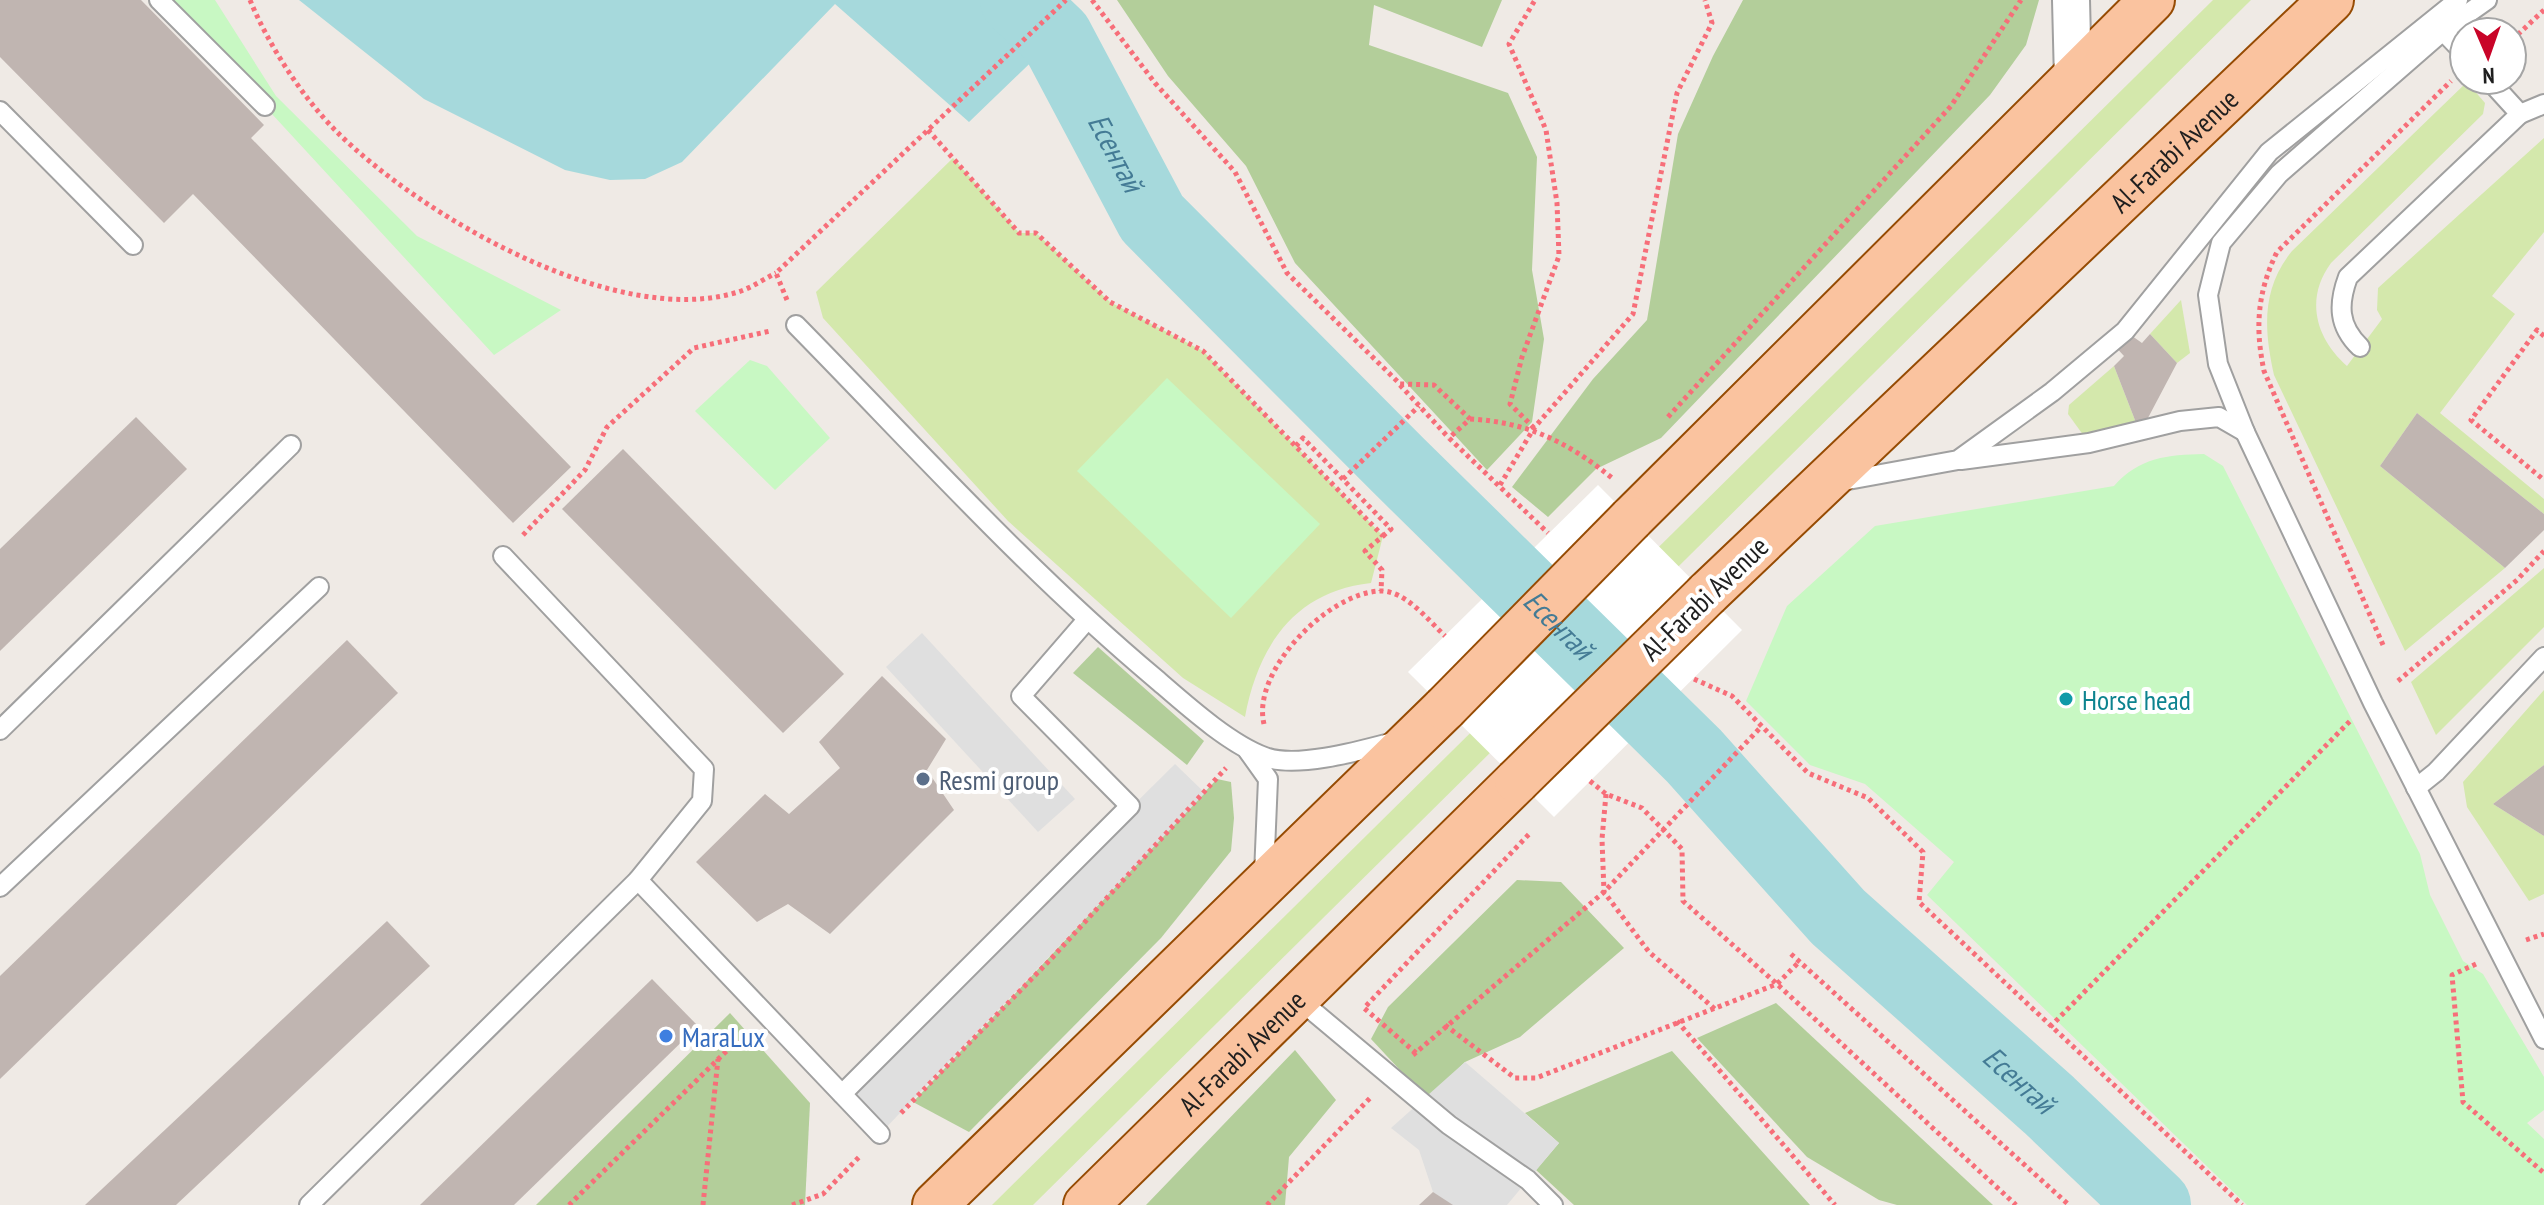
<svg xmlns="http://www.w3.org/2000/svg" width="2544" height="1205" font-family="'PT Sans Narrow',sans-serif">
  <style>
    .grass { fill: #d4e8ac }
    .forest { fill: #b3ce9a }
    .park { fill: #c8f8c3 }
    .parking { fill: #dfdfdf }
    .water { fill: #a6d9dc }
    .pier { fill: #fff }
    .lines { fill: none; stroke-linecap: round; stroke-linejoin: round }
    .river { stroke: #a6d9dc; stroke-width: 74 }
    .building { fill: #c0b5b1 }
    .lane-casing { stroke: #a0a0a0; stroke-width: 22 }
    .street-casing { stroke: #a0a0a0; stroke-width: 40 }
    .primary-casing { stroke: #964b03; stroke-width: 48 }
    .path { stroke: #f76e79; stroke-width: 5; stroke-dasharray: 4 4; stroke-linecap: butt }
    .lane { stroke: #fff; stroke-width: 18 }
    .street { stroke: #fff; stroke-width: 36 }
    .primary { stroke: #fac39f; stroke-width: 44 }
    .primary-bridge-casing { stroke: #964b03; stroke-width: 48; stroke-linecap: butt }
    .primary-bridge { stroke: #fac39f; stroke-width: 44 }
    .culture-dot { fill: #0f9aa8; stroke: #fff; stroke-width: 3 }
    .service-dot { fill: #5c6f8a; stroke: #fff; stroke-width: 3 }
    .shop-dot { fill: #3f7fe0; stroke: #fff; stroke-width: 3 }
    .labels { text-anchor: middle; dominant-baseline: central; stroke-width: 8; stroke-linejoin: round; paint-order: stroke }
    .street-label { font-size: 28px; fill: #1f1f1f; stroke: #fff }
    .culture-label { font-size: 28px; fill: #0d838f; stroke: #fff; text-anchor: start }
    .service-label { font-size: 28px; fill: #4e5e75; stroke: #fff; text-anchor: start }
    .shop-label { font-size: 28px; fill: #366cbe; stroke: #fff; text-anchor: start }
    .water-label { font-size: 30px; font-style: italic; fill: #447b95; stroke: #fff }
  </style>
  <rect width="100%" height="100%" fill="#efeae5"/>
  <!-- grass -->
  <g class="grass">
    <path d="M2213,0H2251L1033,1205H992Z"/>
    <path d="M2467,82L2485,103L2483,114L2331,263C2305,298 2315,338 2347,366L2382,319L2377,310L2378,288L2544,138V232L2492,296L2515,314L2440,413L2544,499V514L2417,413L2380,466L2505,568L2405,651L2274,375C2264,330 2261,289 2292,251Z"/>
    <path d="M953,158L1019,233H1036L1110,302L1203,351L1383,536L1371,583C1295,591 1258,646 1245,717L1183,678L1008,521L823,318L816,292Z"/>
    <path d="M2181,300L2190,353L2177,363L2150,334Z"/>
    <path d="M2114,366L2140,433L2089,443L2068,414L2069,405Z"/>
    <path d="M2544,568V627L2436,735L2411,682Z"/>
    <path d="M2544,690V765L2493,804L2544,836V894L2529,901L2467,807L2463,782Z"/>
  </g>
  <!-- forest -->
  <g class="forest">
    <path d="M1117,0H1502L1482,47L1374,5L1369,45L1508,93L1537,157L1532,270L1544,339L1532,422L1487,470L1295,263L1246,166L1168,76Z"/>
    <path d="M1743,0H2039L2026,45L1990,95L1661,438L1596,469L1548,517L1512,487L1593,379L1647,320L1678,134L1713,56Z"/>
    <path d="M1098,647L1204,741L1187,765L1073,673Z"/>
    <path d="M1217,779L1231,782L1234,818L1231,851L1161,938L969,1132L913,1102Z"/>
    <path d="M1517,880L1561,882L1624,948L1520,1037L1465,1062L1427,1099L1371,1039L1388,1007Z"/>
    <path d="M1776,1003L1993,1205H1897L1879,1200L1807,1157L1697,1038Z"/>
    <path d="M730,1013L810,1103L805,1205H536Z"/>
    <path d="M1295,1050L1336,1100L1289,1157L1285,1205H1146Z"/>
    <path d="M1672,1051L1810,1205H1574L1536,1170L1559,1143L1525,1113Z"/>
  </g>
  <!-- park -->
  <g class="park">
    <path d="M167,0H215L276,96L417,236L561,310L494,355Z"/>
    <path d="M750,360L767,366L830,438L775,490L695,411Z"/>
    <path d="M1167,378L1320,524L1231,618L1077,471Z"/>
    <path d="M2204,454L2223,466L2420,854L2430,895L2463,961L2483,974L2544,1077V1110L2527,1123L2544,1139V1205H2247L1927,895L1954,862L1865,784L1810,765L1746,701L1787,606L1875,526L2114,486C2140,457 2167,455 2204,454Z"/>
  </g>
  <!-- parking -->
  <g class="parking">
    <path d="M922,633L1075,799L1038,832L886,667Z"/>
    <path d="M1175,764L1205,793L880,1134L842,1094Z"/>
    <path d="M1465,1062L1559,1143L1507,1205H1450L1433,1192L1419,1150L1391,1128Z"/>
  </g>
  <!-- water -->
  <path class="water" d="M299,0H1059L1077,18L969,122L835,4L682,162L645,179L610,180L565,170L424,99Z"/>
  <!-- pier -->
  <path class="pier" d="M1598,485L1742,630L1554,817L1408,672Z"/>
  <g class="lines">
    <!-- river -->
    <path class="river" id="s1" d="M1017,0L1056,37L1152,218L1398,465L1694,756L1838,917L2049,1105L2154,1205"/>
  </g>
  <!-- building -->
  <g class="building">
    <path d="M0,0H141L264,125L251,138L571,467L513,523L193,194L164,223L0,57Z"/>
    <path d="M2125,331L2142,343L2150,334L2177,363L2140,433L2114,366L2124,356L2112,343Z"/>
    <path d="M2417,413L2544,514V530L2505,568L2380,466Z"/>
    <path d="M136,417L187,469L0,651V549Z"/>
    <path d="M623,449L844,674L783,733L562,509Z"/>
    <path d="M347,640L398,693L0,1079V976Z"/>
    <path d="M882,676L946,739L927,770L954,810L830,934L788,904L757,922L696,862L765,794L789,814L840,768L819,742Z"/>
    <path d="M2544,765V836L2493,804Z"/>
    <path d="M387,921L430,966L176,1205H85Z"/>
    <path d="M652,979L698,1026L514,1205H420Z"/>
    <path d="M1433,1192L1453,1205H1419Z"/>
  </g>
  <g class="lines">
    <defs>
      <g id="lane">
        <path d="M159,0L265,106"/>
        <path d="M2487,0L2443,31L2279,174L2221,243L2208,295L2218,364L2245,432L2373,703L2544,1039"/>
        <path d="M2443,31L2464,53"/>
        <path d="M0,111L133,245"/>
        <path d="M2520,114L2544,104"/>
        <path d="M796,325C914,445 1027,571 1156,679C1185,704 1229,744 1265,757C1297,769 1363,750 1397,741"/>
        <path d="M2360,347C2338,326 2338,304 2348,277L2520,114L2489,80"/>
        <path d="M1961,460L2089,443L2180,421L2219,417L2245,432"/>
        <path d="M1837,482L1958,460L2052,392L2125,331L2269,152L2458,0"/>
        <path d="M0,730L291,445"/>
        <path d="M1248,751L1268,779L1264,874"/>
        <path d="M2416,788L2436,772L2544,657"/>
        <path d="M638,880L880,1134"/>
        <path d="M0,887L319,587"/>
        <path d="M1296,997L1449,1125L1528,1180L1553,1205"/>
        <path d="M842,1094L1130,806L1021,696L1086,621"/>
        <path d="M309,1205L638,880L702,801L704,769L503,556"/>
      </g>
      <path id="street" d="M2071,0L2073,80"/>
      <g id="primary">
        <path d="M1631,519L2152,0"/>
        <path id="s2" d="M1707,594L2331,0"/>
        <path d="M935,1205L1445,708"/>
        <path id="s3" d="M1086,1205L1517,781"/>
      </g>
    </defs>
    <!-- lane casing -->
    <use href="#lane" class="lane-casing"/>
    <!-- street casing -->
    <use href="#street" class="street-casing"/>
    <!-- primary casing -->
    <use href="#primary" class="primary-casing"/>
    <!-- path -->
    <g class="path">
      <path d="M250,0C268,44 302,97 336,131C420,215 616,330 738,292C751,288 764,279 776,273"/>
      <path d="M1092,0L1155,83L1235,172L1287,273L1400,384L1434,385L1470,419L1449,438L1548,533"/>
      <path d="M2512,40L2544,10"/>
      <path d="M928,130L1019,233H1036L1110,302L1203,351L1383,536L1365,551L1382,570L1381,591"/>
      <path d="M787,300L776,273L1066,0"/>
      <path d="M2544,336L2537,330L2471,420L2544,480"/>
      <path d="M1400,385L1449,438"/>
      <path d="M1668,417L1951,106L2021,0"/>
      <path d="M1470,419C1527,422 1568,442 1612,478"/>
      <path d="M1534,428L1510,404L1522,357L1559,256L1557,203L1546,130L1509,44L1535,0"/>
      <path d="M1296,446L1303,438L1391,529L1383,536"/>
      <path d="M1343,479L1419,406"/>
      <path d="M1500,485L1534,428L1633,314L1677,93L1712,23L1705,0"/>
      <path d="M523,535L585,470L607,427L694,348L770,331"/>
      <path d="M2383,645L2264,371C2255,328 2257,293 2277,252L2451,81"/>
      <path d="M1694,679L1732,696L1808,773L1868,798L1923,852L1919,902L2242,1205"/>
      <path d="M2398,681L2517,580L2544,551"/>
      <path d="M1264,724C1251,672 1327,593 1380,591C1405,590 1428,620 1445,636"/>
      <path d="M1590,781L1606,794L1642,808L1682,849L1683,901L1777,984L2016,1205"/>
      <path d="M1606,794L1602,839L1604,892L1649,952L1716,1010"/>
      <path d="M2526,940L2544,934"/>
      <path d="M1791,954L2069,1205"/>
      <path d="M2476,964L2452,975L2463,1102L2544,1173"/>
      <path d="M1677,1021L1835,1205"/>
      <path d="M1445,1025L1515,1078H1536L1777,984L1799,962"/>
      <path d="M2050,1027L2351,720"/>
      <path d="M1416,1053L1364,1008L1531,832"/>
      <path d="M1413,1055L1604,892L1761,727"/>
      <path d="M901,1113L1050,960L1226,768"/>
      <path d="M569,1205L746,1032"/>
      <path d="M703,1205L718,1059"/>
      <path d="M792,1205L823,1194L861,1155"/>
      <path d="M1267,1205L1372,1096"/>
    </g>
    <!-- lane -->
    <use href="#lane" class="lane"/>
    <!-- street -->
    <use href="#street" class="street"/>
    <!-- primary -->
    <use href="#primary" class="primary"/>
    <defs>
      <g id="primary-bridge">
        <path d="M1445,708L1631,519"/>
        <path d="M1517,781L1707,594"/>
      </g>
    </defs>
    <!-- primary-bridge casing -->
    <use href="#primary-bridge" class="primary-bridge-casing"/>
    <!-- primary-bridge -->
    <use href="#primary-bridge" class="primary-bridge"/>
  </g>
  <!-- markers -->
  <circle class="culture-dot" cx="2066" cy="699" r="8"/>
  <circle class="service-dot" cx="923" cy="779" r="8"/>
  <circle class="shop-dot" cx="666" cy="1036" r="8"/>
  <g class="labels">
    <!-- street labels -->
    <g class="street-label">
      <text stroke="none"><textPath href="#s2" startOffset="644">Al-Farabi Avenue</textPath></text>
      <text transform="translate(1704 598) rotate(-44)">Al-Farabi Avenue</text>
      <text stroke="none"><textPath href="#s3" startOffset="218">Al-Farabi Avenue</textPath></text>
    </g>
    <!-- culture labels -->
    <g class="culture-label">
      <text x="2082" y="699">Horse head</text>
    </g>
    <!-- service labels -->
    <g class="service-label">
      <text x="939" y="779">Resmi group</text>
    </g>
    <!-- shop labels -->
    <g class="shop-label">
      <text x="682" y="1036">MaraLux</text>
    </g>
    <!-- water labels -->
    <g class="water-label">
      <text stroke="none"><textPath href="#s1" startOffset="184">Есентай</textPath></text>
      <text stroke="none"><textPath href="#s1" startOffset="834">Есентай</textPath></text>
      <text stroke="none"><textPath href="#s1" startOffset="1482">Есентай</textPath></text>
    </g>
  </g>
  <!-- north arrow -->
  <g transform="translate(2488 56) rotate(178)"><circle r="38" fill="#ffffff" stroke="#a5a5a5" stroke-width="2"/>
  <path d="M0-6L14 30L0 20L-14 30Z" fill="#c90428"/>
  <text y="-12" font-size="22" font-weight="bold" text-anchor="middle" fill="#1f1f1f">N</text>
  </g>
</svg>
